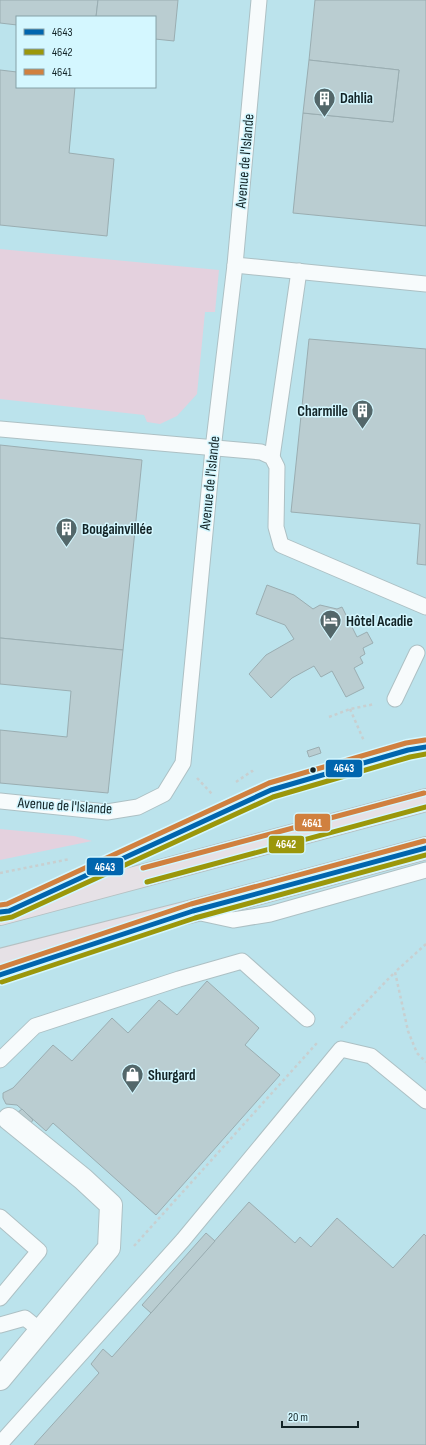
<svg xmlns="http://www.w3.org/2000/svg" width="426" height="1445" font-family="'Sofia Sans Condensed',sans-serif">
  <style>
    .built { fill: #bbe3ec; fill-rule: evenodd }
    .green { fill: #e4d1de }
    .building { fill: #bacdd1; stroke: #9aadb1 }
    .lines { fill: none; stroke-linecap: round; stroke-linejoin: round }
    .service-casing { stroke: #adc0c4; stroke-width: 17 }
    .minor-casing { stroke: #adc0c4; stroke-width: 24 }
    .primary-casing { stroke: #b5c1c3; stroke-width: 24 }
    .path { stroke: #c8cfd0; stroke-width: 2.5; stroke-dasharray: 3 3; stroke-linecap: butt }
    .service { stroke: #f7fbfc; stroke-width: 15 }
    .minor { stroke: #f7fbfc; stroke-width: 22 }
    .primary { stroke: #e6e1e6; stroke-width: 22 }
    .bus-1-casing { stroke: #d4f7ff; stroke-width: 8 }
    .bus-2-casing { stroke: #d4f7ff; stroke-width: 8 }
    .bus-3-casing { stroke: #d4f7ff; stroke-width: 8 }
    .bus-1 { stroke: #0065ae; stroke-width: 5 }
    .bus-2 { stroke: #9b970b; stroke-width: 5 }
    .bus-3 { stroke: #d0803f; stroke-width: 5 }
    .bus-dot { fill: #122326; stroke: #d4f7ff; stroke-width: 1.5 }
    .labels { text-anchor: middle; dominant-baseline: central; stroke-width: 3; stroke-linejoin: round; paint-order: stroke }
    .poi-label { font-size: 15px; font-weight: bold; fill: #122326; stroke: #d4f7ff; text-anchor: start }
    .street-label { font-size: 15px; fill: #122326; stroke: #d4f7ff }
    .line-badge { stroke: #d4f7ff; stroke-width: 1.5 }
    .badge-label { font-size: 11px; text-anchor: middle; font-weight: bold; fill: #fff }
  </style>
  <rect width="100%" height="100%" fill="#cce4e9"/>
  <!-- built -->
  <path class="built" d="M0,0H426V1445H0ZM17,17H155V87H17Z"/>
  <!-- green -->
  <g class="green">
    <path d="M0,249L219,270L215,312H205L197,394L177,416L160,424L147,422L144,415L0,399Z"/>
    <path d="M0,829L74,836L92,841L0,860Z"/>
  </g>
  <!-- building -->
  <g class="building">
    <path d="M0,0H98L96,17H17V25L0,23Z"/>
    <path d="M98,0H178L174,41L155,39V17H96Z"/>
    <path d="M315,0H426V226L293,213L303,113L393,122L399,70L309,60Z"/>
    <path d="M309,60L399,70L393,122L303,113Z"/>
    <path d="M0,70L17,72V87H75L69,153L114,159L107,236L0,225Z"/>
    <path d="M309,339L426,349V565L417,564L420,524L291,512Z"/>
    <path d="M0,445L142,460L123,650L0,638Z"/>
    <path d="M267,585L294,595L313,609L320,605L337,609L342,607L357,637L367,632L373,643L363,648L365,654L360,657L363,663L354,668L364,688L346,697L332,671L321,677L314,666L292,678L271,698L249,674L266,655L294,639L285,625L256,614Z"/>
    <path d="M0,638L123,650L108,793L0,783V730L67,737L71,691L0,684Z"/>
    <path d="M319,747L321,753L309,757L307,751Z"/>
    <path d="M207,981L259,1028L245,1045L280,1075L156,1215L53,1123L46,1131L17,1105L6,1104L3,1098V1093L13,1088L53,1045L72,1061L112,1018L128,1033L159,1000L177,1015Z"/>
    <path d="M22,1109L33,1120L30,1124L17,1113Z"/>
    <path d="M249,1202L295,1243L300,1237L311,1247L337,1218L393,1268L424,1234L426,1236V1445H34L99,1373L91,1364L103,1349L112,1357Z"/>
    <path d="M206,1233L215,1241L151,1313L142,1305Z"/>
  </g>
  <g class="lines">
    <defs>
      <g id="service">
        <path d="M235,265L426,284"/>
        <path d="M0,429L261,452L272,457L277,467L276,527L281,545L426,607"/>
        <path d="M272,457L299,271"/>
        <path d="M395,699L417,653"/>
        <path d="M0,801L107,812L138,807L164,794L183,763L213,449L235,265L259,0"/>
        <path d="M48,893L271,790L408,750L426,747"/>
        <path d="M196,912L233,920L270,914L426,870"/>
        <path d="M0,1060L35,1026L179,979L242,961L307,1019"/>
        <path d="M0,1217L39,1251L0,1298"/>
        <path d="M0,1325L25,1318L41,1331"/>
        <path d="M0,1444L183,1240L341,1049L371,1056L426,1101"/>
      </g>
      <path id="minor" d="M0,1379L109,1248L111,1205L83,1179L9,1119"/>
      <g id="primary">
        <path d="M0,914L426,800"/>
        <path d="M0,960L193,911L426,848"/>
      </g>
    </defs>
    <!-- service casing -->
    <use href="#service" class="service-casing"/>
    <!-- minor casing -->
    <use href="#minor" class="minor-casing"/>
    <!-- primary casing -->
    <use href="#primary" class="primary-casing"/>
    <!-- path -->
    <g class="path">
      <path d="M350,709L364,741"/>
      <path d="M329,717L350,709L375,704"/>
      <path d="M197,778L213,795"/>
      <path d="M236,782L252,771L254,775"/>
      <path d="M0,873L70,859"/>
      <path d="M426,944L395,972L408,1031L417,1053L426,1062"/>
      <path d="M341,1028L395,972"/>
      <path d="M134,1246L317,1043"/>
    </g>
    <!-- service -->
    <use href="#service" class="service"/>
    <!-- minor -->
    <use href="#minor" class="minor"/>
    <!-- primary -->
    <use href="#primary" class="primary"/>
    <defs>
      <g id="bus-1">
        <path d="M0,912L9,911L271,790L408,750L426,747"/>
        <path d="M0,975L193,911L426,848"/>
      </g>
      <g id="bus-2">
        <path d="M147,882L426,807"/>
        <path d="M1,919L12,917L273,797L410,757L426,754"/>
        <path d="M2,982L195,918L426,855"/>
      </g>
      <g id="bus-3">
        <path d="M143,868L424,793"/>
        <path d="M0,905L7,904L269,783L406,743L425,740"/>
        <path d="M0,968L191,904L424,841"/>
      </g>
    </defs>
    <!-- bus-1 casing -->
    <use href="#bus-1" class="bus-1-casing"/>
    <!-- bus-2 casing -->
    <use href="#bus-2" class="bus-2-casing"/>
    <!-- bus-3 casing -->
    <use href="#bus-3" class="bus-3-casing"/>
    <!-- bus-1 -->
    <use href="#bus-1" class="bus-1"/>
    <!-- bus-2 -->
    <use href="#bus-2" class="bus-2"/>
    <!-- bus-3 -->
    <use href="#bus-3" class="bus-3"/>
  </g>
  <!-- icons -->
  <defs>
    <symbol id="building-pin" viewBox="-11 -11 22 30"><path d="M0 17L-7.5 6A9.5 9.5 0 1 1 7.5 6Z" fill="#53676a" stroke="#d4f7ff"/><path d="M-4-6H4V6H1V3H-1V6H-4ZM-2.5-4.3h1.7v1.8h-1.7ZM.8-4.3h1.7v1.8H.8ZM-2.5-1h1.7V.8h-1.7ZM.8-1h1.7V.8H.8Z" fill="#fff"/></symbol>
    <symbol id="hotel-pin" viewBox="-11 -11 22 30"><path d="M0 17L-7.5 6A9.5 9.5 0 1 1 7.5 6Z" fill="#53676a" stroke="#d4f7ff"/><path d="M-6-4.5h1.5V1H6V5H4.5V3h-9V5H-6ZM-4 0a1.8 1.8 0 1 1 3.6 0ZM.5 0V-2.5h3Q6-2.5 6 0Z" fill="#fff"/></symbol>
    <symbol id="shop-pin" viewBox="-11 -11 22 30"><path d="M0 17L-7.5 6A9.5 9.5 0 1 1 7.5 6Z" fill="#53676a" stroke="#d4f7ff"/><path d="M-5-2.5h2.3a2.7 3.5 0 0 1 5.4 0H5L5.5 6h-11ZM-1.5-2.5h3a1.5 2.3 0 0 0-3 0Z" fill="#fff"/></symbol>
  </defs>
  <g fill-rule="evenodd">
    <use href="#building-pin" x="312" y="86" width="25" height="34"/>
    <use href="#building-pin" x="350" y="398" width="25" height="34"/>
    <use href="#building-pin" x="54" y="516" width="25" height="34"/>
    <use href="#hotel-pin" x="318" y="608" width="25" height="34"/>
    <use href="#shop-pin" x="120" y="1062" width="25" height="34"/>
  </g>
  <!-- markers -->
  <circle class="bus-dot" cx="313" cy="770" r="3.5"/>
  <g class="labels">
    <!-- poi labels -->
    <g class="poi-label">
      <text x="340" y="98">Dahlia</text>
      <text x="348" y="411" text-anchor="end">Charmille</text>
      <text x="82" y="529">Bougainvillée</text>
      <text x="346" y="621">Hôtel Acadie</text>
      <text x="148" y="1075">Shurgard</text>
    </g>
    <!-- street labels -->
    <g class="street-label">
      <text transform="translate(245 161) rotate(-85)">Avenue de l'Islande</text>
      <text transform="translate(210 483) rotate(-84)">Avenue de l'Islande</text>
      <text transform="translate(65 806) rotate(4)">Avenue de l'Islande</text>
    </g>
  </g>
  <g class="line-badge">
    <rect x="325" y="759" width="38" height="19" rx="4" fill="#0065ae"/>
    <rect x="294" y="813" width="37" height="19" rx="4" fill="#d0803f"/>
    <rect x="268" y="835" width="37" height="19" rx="4" fill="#9b970b"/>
    <rect x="86" y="857" width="38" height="19" rx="4" fill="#0065ae"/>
  </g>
  <g class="badge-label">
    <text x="344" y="772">4643</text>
    <text x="312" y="827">4641</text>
    <text x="286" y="848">4642</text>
    <text x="105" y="871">4643</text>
  </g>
  <!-- legend -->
  <rect x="16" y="16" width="140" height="72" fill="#d4f7ff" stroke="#86a2a8"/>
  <rect x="24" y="29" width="20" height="6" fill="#0065ae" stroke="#86a2a8"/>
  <text x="52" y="36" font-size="12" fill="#122326">4643</text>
  <rect x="24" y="49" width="20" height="6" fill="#9b970b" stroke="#86a2a8"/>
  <text x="52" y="56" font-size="12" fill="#122326">4642</text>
  <rect x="24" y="69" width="20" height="6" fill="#d0803f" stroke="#86a2a8"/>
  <text x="52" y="76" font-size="12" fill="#122326">4641</text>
  <!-- scale -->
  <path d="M282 1421v6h76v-6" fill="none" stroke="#122326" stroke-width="2"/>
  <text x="288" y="1421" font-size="12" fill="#122326" stroke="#d4f7ff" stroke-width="3" paint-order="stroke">20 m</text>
</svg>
